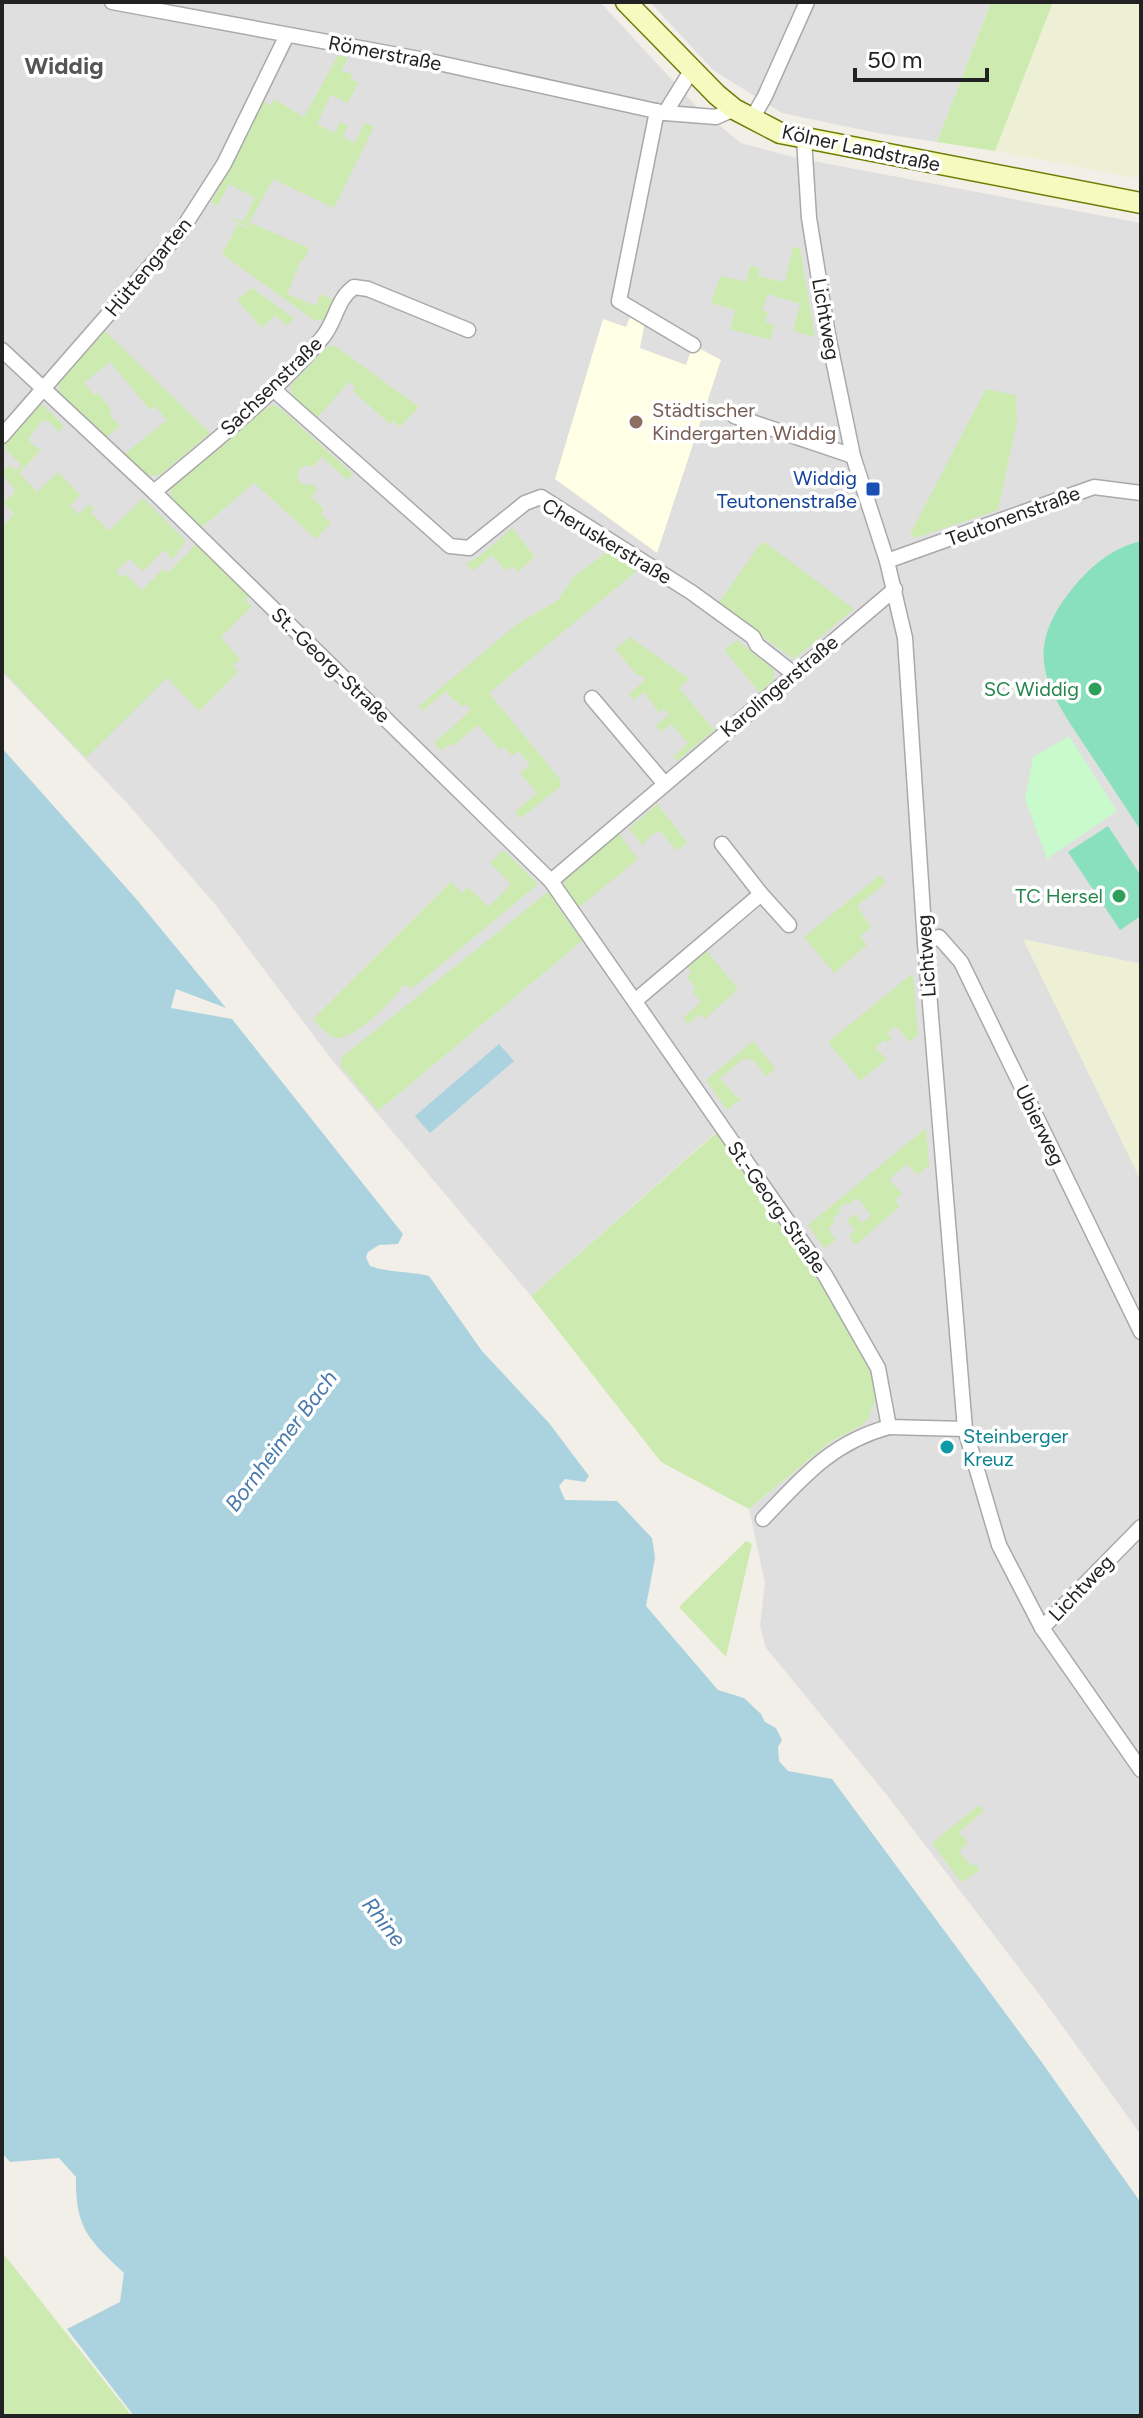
<svg xmlns="http://www.w3.org/2000/svg" width="1143" height="2418" font-family="Figtree,sans-serif">
  <style>
    .residential { fill: #e0dfdf }
    .education { fill: #ffffe5 }
    .farmland { fill: #eef0d5 }
    .grass { fill: #cdebb0 }
    .park { fill: #c8facc }
    .pitch { fill: #88e0be }
    .water { fill: #aad3df }
    .lines { fill: none; stroke-linecap: round; stroke-linejoin: round }
    .minor-casing { stroke: #a9a9a9; stroke-width: 17 }
    .secondary-casing { stroke: #707d05; stroke-width: 23 }
    .minor { stroke: #fff; stroke-width: 14 }
    .secondary { stroke: #f7fabf; stroke-width: 20 }
    .education-dot { fill: #8d6e63; stroke: #fff; stroke-width: 3 }
    .transit-dot { fill: #1a4fb4; stroke: #fff; stroke-width: 3 }
    .leisure-dot { fill: #2e9e5b; stroke: #fff; stroke-width: 3 }
    .culture-dot { fill: #0f9aa8; stroke: #fff; stroke-width: 3 }
    .labels { text-anchor: middle; dominant-baseline: central; stroke-width: 7; stroke-linejoin: round; paint-order: stroke }
    .street-label { font-size: 20px; fill: #222; stroke: #fff }
    .education-label { font-size: 20px; fill: #785e54; stroke: #fff; text-anchor: start }
    .transit-label { font-size: 20px; fill: #164399; stroke: #fff; text-anchor: end }
    .leisure-label { font-size: 20px; fill: #27864d; stroke: #fff; text-anchor: end }
    .culture-label { font-size: 20px; fill: #0d838f; stroke: #fff; text-anchor: start }
    .water-label { font-size: 22px; font-style: italic; fill: #4a7aab; stroke: #fff }
    .quarter-label { font-size: 24px; font-weight: bold; fill: #555; stroke: #fff }
  </style>
  <rect width="100%" height="100%" fill="#f2efe9"/>
  <!-- residential -->
  <g class="residential">
    <path d="M2,2H600L697,107L741,143L797,158L1141,223V964L1024,940L1141,1174V2135L1042,1998L886,1794L766,1648L760,1626L765,1583L749,1509L830,1442L861,1426L868,1419L875,1399L872,1373L715,1133L531,1296L332,1060L214,903L127,803L2,672Z"/>
    <path d="M650,2H991L937,142L877,133L782,113L713,70Z"/>
  </g>
  <!-- education -->
  <path class="education" d="M631,315L645,322L640,348L686,365L693,345L721,360L657,553L555,479L603,319L626,327Z"/>
  <!-- farmland -->
  <g class="farmland">
    <path d="M1053,2H1141V179L995,151Z"/>
    <path d="M1023,939L1141,964V1181Z"/>
  </g>
  <!-- grass -->
  <g class="grass">
    <path d="M991,2H1053L995,151L937,142Z"/>
    <path d="M338,55L348,58L341,71L352,74L351,80L359,82L348,103L331,95L317,124L335,133L340,122L348,126L343,137L355,143L365,122L374,127L334,208L273,179L247,227L233,220L234,218L243,222L255,198L229,184L217,206L211,202L249,133L262,100L271,105L274,99L304,117Z"/>
    <path d="M251,223L309,248L304,260H301L287,294L316,306L320,294L334,300L325,320H314L222,254L238,224L247,229Z"/>
    <path d="M793,247L800,248L815,337L793,331L800,304L768,294L762,310L768,312L765,322L775,325L770,340L730,329L735,310L711,303L720,276L746,282L750,266L759,268L758,276L785,282Z"/>
    <path d="M252,288L294,318L287,326L275,315L262,328L237,300Z"/>
    <path d="M104,330L210,433L160,475L150,476L122,456L167,420L155,406L150,410L110,362L84,383L94,395L98,393L112,411L109,414L120,426L105,438L59,392V382Z"/>
    <path d="M328,346H335L419,407L400,427L393,421L390,424L353,391L356,388L349,382L317,418L294,399L290,386Z"/>
    <path d="M986,389L1016,395L1017,421L998,510L915,538L910,534Z"/>
    <path d="M38,405H43L64,426L59,432L47,420L41,422L29,438L30,443L41,450L19,473L37,492L58,472L80,495L70,506L79,514L89,504L94,509L91,513L109,531L143,498L186,541L173,559L164,550L143,571L129,559L116,571L122,577L125,574L142,590L163,569L168,573L197,543L249,596L245,600L252,606L221,637L240,659L232,666L238,672L199,711L167,678L86,758L2,670V528L14,514L3,502L13,495L15,490L2,473L10,465L16,470L21,465L8,452L4,444Z"/>
    <path d="M272,405L280,408L353,474L347,480L322,457L314,466H304L298,471V480L304,485L312,484L317,489L311,497L324,509L321,514L331,523L316,539L254,483L200,529C188,518 176,508 170,492L173,486L261,412Z"/>
    <path d="M512,528L535,557L518,572L512,566L506,571L492,555L473,571L466,564L481,555Z"/>
    <path d="M761,543H766L854,609L794,659L717,605Z"/>
    <path d="M610,550L638,570L489,693L560,779V787L521,818L515,812L537,793L520,773L530,765L519,751L512,756L504,747L500,750L478,725L454,745H448L441,751L434,743L471,710L466,704L462,707L456,700L454,701L446,691L422,711L419,706L516,625L558,600L574,576Z"/>
    <path d="M630,637L689,679L679,688L714,730L677,761L673,757L688,743L671,724L661,732L656,726L669,714L664,709L659,713L644,692L634,700L629,694L645,680L640,674L637,675L615,649Z"/>
    <path d="M737,640L774,670V679L760,693L724,650Z"/>
    <path d="M657,804L687,842L677,851L660,831L651,835L643,845L629,829Z"/>
    <path d="M619,834L638,859L577,909L565,893L564,880Z"/>
    <path d="M503,850L538,884L413,988L403,985C395,1000 355,1038 338,1038C328,1038 319,1025 313,1019L451,882L462,893L468,887L489,907L511,884L490,863Z"/>
    <path d="M880,875L885,881L883,885L857,906L871,927L860,936L867,945L834,973L804,937Z"/>
    <path d="M548,892L582,941L378,1111L340,1065L342,1057Z"/>
    <path d="M705,949L738,989L705,1019L700,1014L688,1024L683,1018L701,1002L692,991L696,988L687,977L692,973L686,966Z"/>
    <path d="M913,973L918,1035L909,1042L896,1026L887,1033L892,1039L887,1043L884,1040L875,1048L887,1059L860,1081L828,1042Z"/>
    <path d="M753,1041L776,1069L766,1076L753,1060L743,1059L720,1078L736,1097L742,1098L727,1110L706,1080Z"/>
    <path d="M926,1128L929,1165L917,1175L907,1164L889,1179L902,1194L895,1200L900,1206L856,1245L849,1235L855,1231L847,1220L855,1214L862,1223L871,1216L858,1198L848,1205L845,1203L839,1208L841,1212L832,1218L835,1223L828,1228L836,1240L824,1248L808,1225Z"/>
    <path d="M716,1133L847,1322L872,1373L875,1400L868,1419L861,1426L830,1442L749,1509L661,1462L531,1296Z"/>
    <path d="M746,1541L752,1544L726,1657L679,1607Z"/>
    <path d="M979,1805L984,1811L959,1832L968,1843L959,1851L971,1866L975,1864L980,1870L961,1882L932,1843Z"/>
    <path d="M2,2252L132,2416H2Z"/>
  </g>
  <!-- park -->
  <path class="park" d="M1069,736L1117,811L1047,859L1025,799L1033,757Z"/>
  <!-- pitch -->
  <g class="pitch">
    <path d="M1141,541V831C1123,803 1105,776 1087,749C1048,690 1020,654 1072,589C1091,566 1112,548 1141,541Z"/>
    <path d="M1108,826L1141,876V916L1120,930L1068,852Z"/>
  </g>
  <!-- water -->
  <g class="water">
    <path d="M2,748L138,901L226,1008L176,989L171,1008L232,1019L403,1234L398,1244L379,1245L368,1252L366,1257L370,1266C390,1273 409,1271 429,1276L482,1351L549,1423L589,1476L585,1482L565,1479L559,1486L565,1500L617,1501L652,1538L655,1558L646,1606L718,1690L744,1698L761,1714L765,1722L776,1728L782,1740L778,1747L779,1761L788,1771L832,1779L1043,2064L1141,2203V2416H134L67,2329L120,2302L124,2273C89,2240 75,2228 76,2177L59,2158L10,2162L2,2153Z"/>
    <path d="M499,1044L514,1061L430,1133L415,1116Z"/>
  </g>
  <g class="lines">
    <defs>
      <g id="minor">
        <path d="M112,2L425,60L665,113L716,117L734,109"/>
        <path d="M657,111L619,301L693,345"/>
        <path d="M665,113L691,71"/>
        <path d="M752,119L765,96L807,2"/>
        <path d="M804,139L809,218L828,335L853,456L887,561L905,638L925,943L965,1429L999,1545L1042,1628L1141,1770"/>
        <path d="M2,350L154,492L551,881L825,1275L878,1368L889,1427L965,1429"/>
        <path d="M273,389L450,546L469,548L525,503L541,497L691,592L753,637L757,645L794,674"/>
        <path d="M734,416L853,456"/>
        <path d="M2,436L181,231L224,164L287,35"/>
        <path d="M154,492C212,443 273,396 322,338C336,322 336,300 354,287L368,289L468,330"/>
        <path d="M887,561L1094,487L1141,493"/>
        <path d="M592,698L664,783"/>
        <path d="M551,881L895,589"/>
        <path d="M761,894L789,925"/>
        <path d="M925,943L939,937L961,962L1141,1332"/>
        <path d="M636,1000L761,894L722,844"/>
        <path d="M763,1519C802,1478 832,1442 889,1427"/>
        <path d="M1042,1628L1141,1527"/>
      </g>
      <path id="secondary" d="M626,2L717,95L734,109L780,133L1141,203"/>
    </defs>
    <!-- minor casing -->
    <use href="#minor" class="minor-casing"/>
    <!-- secondary casing -->
    <use href="#secondary" class="secondary-casing"/>
    <!-- minor -->
    <use href="#minor" class="minor"/>
    <!-- secondary -->
    <use href="#secondary" class="secondary"/>
  </g>
  <!-- markers -->
  <circle class="education-dot" cx="636" cy="422" r="8"/>
  <rect class="transit-dot" x="865" y="481" width="16" height="16" rx="4"/>
  <g class="leisure-dot">
    <circle cx="1095" cy="689" r="8"/>
    <circle cx="1119" cy="896" r="8"/>
  </g>
  <circle class="culture-dot" cx="947" cy="1447" r="8"/>
  <g class="labels">
    <!-- street labels -->
    <g class="street-label">
      <text transform="translate(385 53) rotate(11)">Römerstraße</text>
      <text transform="translate(861 148) rotate(12)">Kölner Landstraße</text>
      <text transform="translate(148 267) rotate(-50)">Hüttengarten</text>
      <text transform="translate(826 319) rotate(80)">Lichtweg</text>
      <text transform="translate(271 386) rotate(-44)">Sachsenstraße</text>
      <text transform="translate(1013 516) rotate(-20)">Teutonenstraße</text>
      <text transform="translate(607 541) rotate(31)">Cheruskerstraße</text>
      <text transform="translate(331 665) rotate(44)">St.-Georg-Straße</text>
      <text transform="translate(779 686) rotate(-40)">Karolingerstraße</text>
      <text transform="translate(926 956) rotate(-94)">Lichtweg</text>
      <text transform="translate(1040 1125) rotate(64)">Ubierweg</text>
      <text transform="translate(777 1207) rotate(55)">St.-Georg-Straße</text>
      <text transform="translate(1081 1588) rotate(-46)">Lichtweg</text>
    </g>
    <!-- education labels -->
    <g class="education-label">
      <text x="652" y="410">Städtischer<tspan x="652" dy="23">Kindergarten Widdig</tspan></text>
    </g>
    <!-- transit labels -->
    <g class="transit-label">
      <text x="857" y="478">Widdig<tspan x="857" dy="23">Teutonenstraße</tspan></text>
    </g>
    <!-- leisure labels -->
    <g class="leisure-label">
      <text x="1079" y="689">SC Widdig</text>
      <text x="1103" y="896">TC Hersel</text>
    </g>
    <!-- culture labels -->
    <g class="culture-label">
      <text x="963" y="1436">Steinberger<tspan x="963" dy="23">Kreuz</tspan></text>
    </g>
    <!-- water labels -->
    <g class="water-label">
      <text transform="translate(281 1441) rotate(-53)">Bornheimer Bach</text>
      <text transform="translate(384 1922) rotate(52)">Rhine</text>
    </g>
    <!-- quarter labels -->
    <g class="quarter-label">
      <text x="64" y="65">Widdig</text>
    </g>
  </g>
  <!-- border -->
  <rect width="1143" height="2418" fill="none" stroke="#222222" stroke-width="8"/>
  <!-- scale -->
  <path d="M855 68v12h132v-12" fill="none" stroke="#222222" stroke-width="4"/>
  <text x="867" y="68" font-size="24" fill="#222222" stroke="#ffffff" stroke-width="6" paint-order="stroke">50 m</text>
</svg>
